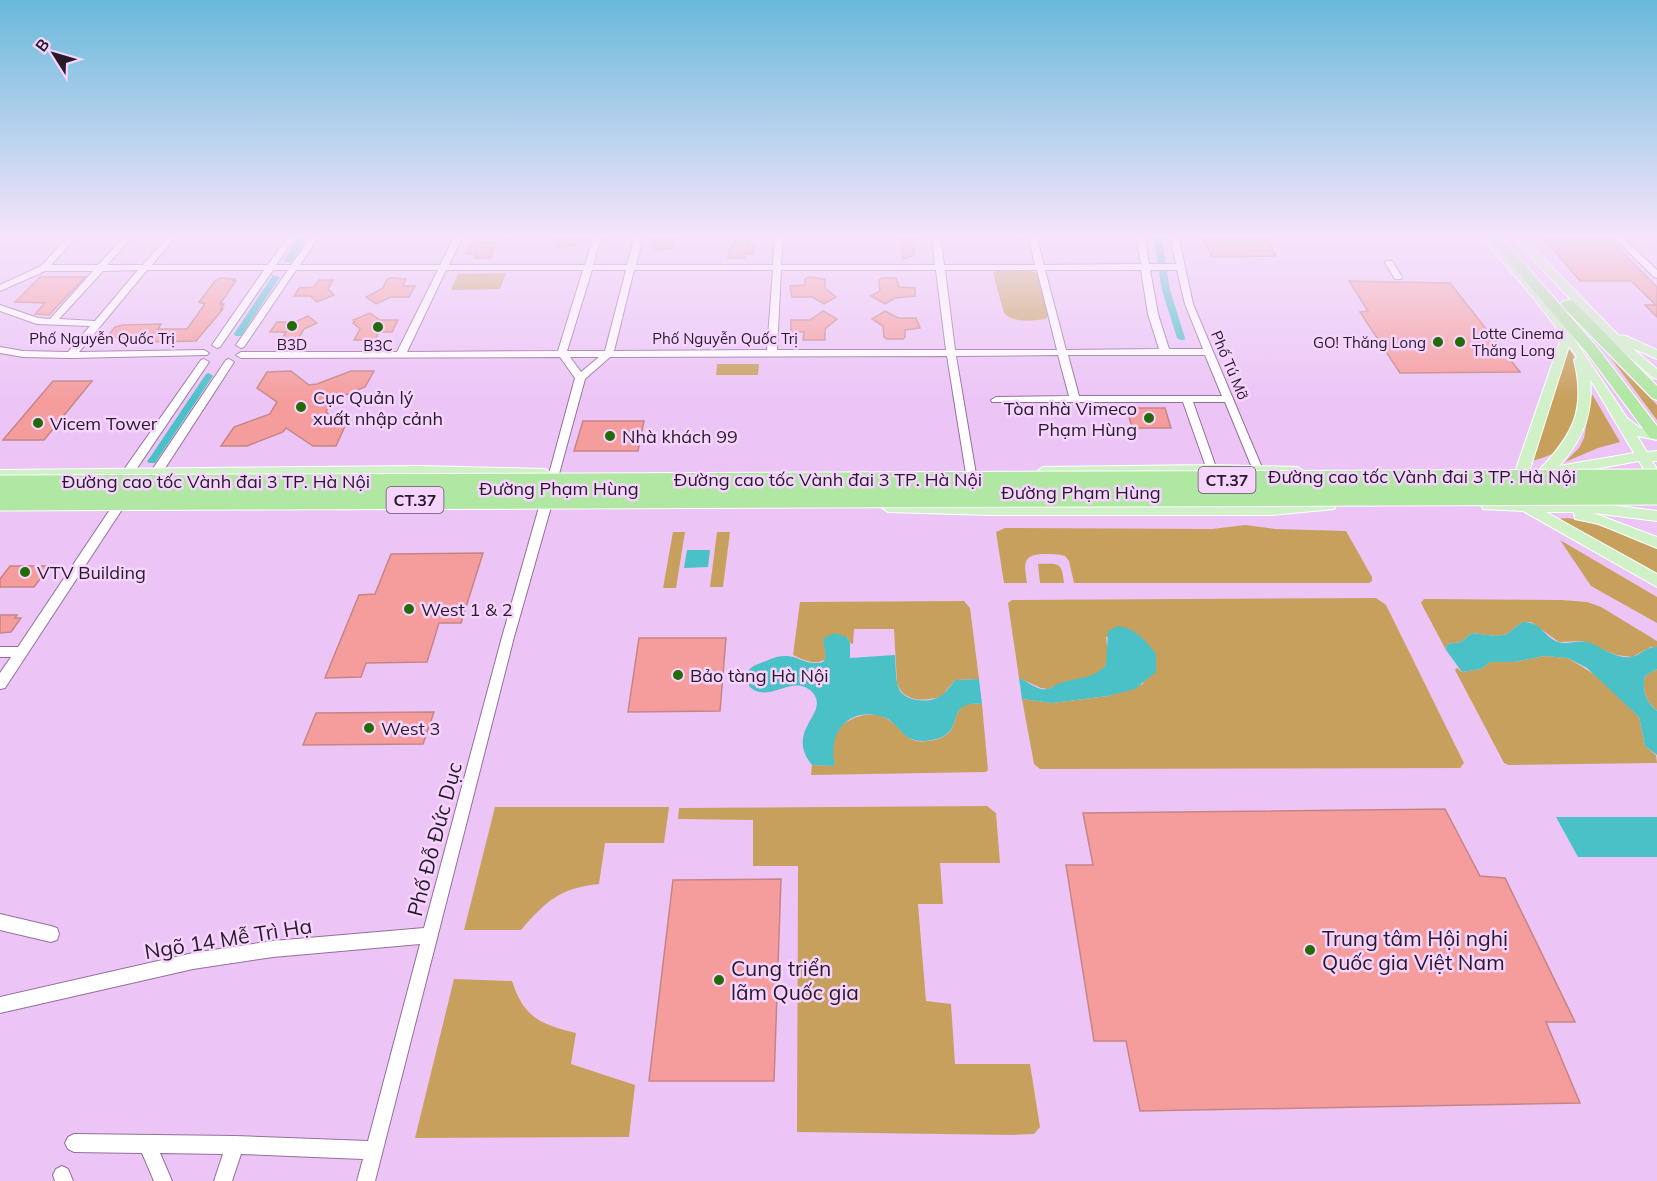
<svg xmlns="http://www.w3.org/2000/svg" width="1657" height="1181" font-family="Mulish,sans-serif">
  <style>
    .green { fill: #c8a05d }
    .water { fill: #4ac1c7 }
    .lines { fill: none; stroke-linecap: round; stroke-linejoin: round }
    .canal { fill: #4ac1c7; fill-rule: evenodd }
    .building { fill: #f59d9d; stroke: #c58585; stroke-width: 1.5 }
    .minor-casing { stroke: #946f9c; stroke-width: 2 }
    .major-casing { stroke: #fff; stroke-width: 2 }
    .highway-casing { stroke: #fff; stroke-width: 2 }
    .minor { fill: #fff; fill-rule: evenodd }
    .major { fill: #d0f1c8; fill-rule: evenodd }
    .highway { fill: #b0e7a3; fill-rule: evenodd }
    .highway-bridge-casing { stroke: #fff; stroke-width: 21; stroke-linecap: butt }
    .highway-bridge { stroke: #b0e7a3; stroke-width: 19 }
    .poi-dot { fill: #236b08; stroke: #f5d5fd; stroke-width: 2 }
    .labels { text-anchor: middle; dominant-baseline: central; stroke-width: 5; stroke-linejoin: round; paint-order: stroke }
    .far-poi-label { font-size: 15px; fill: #28192b; stroke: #f5d5fd }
    .far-street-label { font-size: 15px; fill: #28192b; stroke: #f5d5fd }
    .shield { fill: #f5d5fd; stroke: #66516a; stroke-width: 1.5 }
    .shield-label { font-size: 16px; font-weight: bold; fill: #28192b }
    .poi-label { font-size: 18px; fill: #28192b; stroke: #f5d5fd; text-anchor: start }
    .street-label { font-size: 18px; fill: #28192b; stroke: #f5d5fd }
    .near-street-label { font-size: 21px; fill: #28192b; stroke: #f5d5fd }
    .near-poi-label { font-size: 21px; fill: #28192b; stroke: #f5d5fd; text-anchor: start }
  </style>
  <rect width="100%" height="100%" fill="#ecc5f6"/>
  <!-- green -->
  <g class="green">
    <path d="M1027,269L1038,274L1049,316L1045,319C1033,321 1012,323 1004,313L993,273L997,270Z"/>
    <path d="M506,273L500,289L451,290L458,274Z"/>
    <path d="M1567,347C1587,365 1580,419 1568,441C1561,453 1545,457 1532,461Z"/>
    <path d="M1610,357L1657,405V420Z"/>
    <path d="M717,364H759L758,375H716Z"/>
    <path d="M1592,394L1620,442L1598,448L1565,462L1579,448L1584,438Z"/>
    <path d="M1568,518L1587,521L1657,547V578L1555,519Z"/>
    <path d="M1245,525L1275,529L1346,531L1372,577V581L1369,583H1074L1069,561L1065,556C1058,554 1052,554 1045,554C1022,554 1024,564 1027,583H1004L996,532L1005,528L1212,529Z"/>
    <path d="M673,532H685L676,588H663Z"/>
    <path d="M717,532H730L723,587H710Z"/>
    <path d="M1560,540L1657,597V623L1591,586Z"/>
    <path d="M1038,564C1058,564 1062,561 1064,583H1040Z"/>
    <path d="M1376,598L1386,605L1464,763L1460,768L1040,769L1034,764L1022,699L1052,703L1108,696L1143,684L1150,647L1136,633L1106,637L1108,652L1106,665L1099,673L1085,679L1064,682L1048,689L1041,688L1019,678L1008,603L1012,600Z"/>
    <path d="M1424,599L1562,600L1587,602L1601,607L1657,641V647H1651L1632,657L1616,655L1583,641L1559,642L1531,622H1522L1507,634L1496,636L1472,633L1461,642L1447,644L1446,650L1421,603Z"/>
    <path d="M964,601L970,608L979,679L955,680L941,697C923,701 904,703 897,683L894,629H854L853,644L850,643L847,637C824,659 825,671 793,655L800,602Z"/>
    <path d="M1544,656L1568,658L1597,676L1639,717L1645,746L1656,755L1657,763L1509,765L1504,763L1455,670L1457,668L1462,672L1481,669L1490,662H1514Z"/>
    <path d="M1657,669V711C1645,700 1642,691 1645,676Z"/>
    <path d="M965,704H982L988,770L986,772L811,775L812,765L835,766C832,755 830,744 835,734C843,719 868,710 883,717C906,726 901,747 934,740C961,734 949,716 965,704Z"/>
    <path d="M987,806L996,813L1000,863H940L943,904H918L926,1001L951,1004L955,1064H1030L1040,1127L1034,1134L1013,1135L797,1132L798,866H753V820L678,819L679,808Z"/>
    <path d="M495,807H669L664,843H605L599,884C560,888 546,901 521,930H464Z"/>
    <path d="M454,979L512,981C524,1018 540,1024 576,1033L571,1064L635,1085L629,1137L415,1138Z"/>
  </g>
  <!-- water -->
  <g class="water">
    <path d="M687,550H710L708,567L684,568Z"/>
    <path d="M1522,622C1543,622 1542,636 1558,642C1567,645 1577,640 1587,642C1602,646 1613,659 1631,657C1641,655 1647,646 1657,647V669L1645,676C1642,691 1645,700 1657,711V755L1645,746L1639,717L1587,668L1568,658L1544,656L1514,662H1490L1481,669L1462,672L1446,650L1447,644L1461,642L1472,633L1496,636L1507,634Z"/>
    <path d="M1118,626C1135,628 1146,641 1156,654V672L1135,689L1108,696L1052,703L1022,699L1019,678C1027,681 1033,687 1041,689C1050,691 1055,684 1063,682C1081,677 1093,679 1106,665L1108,631Z"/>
    <path d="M834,633L847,637L850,643V658L895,655C896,665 895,680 899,689C905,702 931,704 942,695C947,691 951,685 955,680L979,679L982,704C941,701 969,734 932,740C898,746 904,722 880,716C847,707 827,735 835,766L812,765C784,730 830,714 813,693C794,671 768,706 749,686V670C753,665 759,664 766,661C797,647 800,668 823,662L826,657L823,639Z"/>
    <path d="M1556,817H1657V857H1578Z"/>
  </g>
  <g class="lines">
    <!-- canal -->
    <g class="canal">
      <path d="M300,235H308L291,262H285L284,260Z"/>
      <path d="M1153,235H1161L1170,290L1185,338L1184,340H1181L1177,338L1162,290Z"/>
      <path d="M273,275L280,277L241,336H235L234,334Z"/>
      <path d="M209,373L213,376L155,463H149L147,461L149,459L206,374Z"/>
    </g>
  </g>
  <!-- building -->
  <g class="building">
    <path d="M558,235H579L575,245L558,247L559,245H554Z"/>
    <path d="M655,235H674L672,248L656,250L657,248H653Z"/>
    <path d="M1541,235H1605L1657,287V317L1645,305H1656L1631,281H1580Z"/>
    <path d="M901,238H913L915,253L912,256L903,259Z"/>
    <path d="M1266,239L1276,256L1212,257L1203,240Z"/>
    <path d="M734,241H749L748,245H754L753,254H745L744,258H728L730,247H733Z"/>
    <path d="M477,242H496L491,258H474L476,254H466L470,245H475Z"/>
    <path d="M40,277H85L49,315L35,314L45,303L15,302Z"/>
    <path d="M809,277L825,279V288L836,297L824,304L812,297H792L790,286L805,285V279Z"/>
    <path d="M220,278L235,279L233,281H236L220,304H224L221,309H223L196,341L148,342L151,338L107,337L115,327L123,325L161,324L158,329H187L205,304L199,302L215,281Z"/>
    <path d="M392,278L406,279L403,286H415L409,297H391L376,304L366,297L383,288L387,279Z"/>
    <path d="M882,278H896L899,287L915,288V296L895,298L885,304L871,296L880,291L879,280Z"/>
    <path d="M319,280H333L328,289L334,295L317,302L310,296H294L299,288L314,287Z"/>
    <path d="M1349,281L1450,283L1520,372L1400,373L1360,312L1368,311Z"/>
    <path d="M823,311L837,319L825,329V340H803L804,332H791V320H810Z"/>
    <path d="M885,311L898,318H916L920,328L905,330V337L903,339H887L884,337L883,326L872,319Z"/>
    <path d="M370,313L380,320H398L392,332H379L375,340H354L360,329L353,323L355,322L353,320Z"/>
    <path d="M308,316L317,323L304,329L297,340H281L286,332H270L277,322H295Z"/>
    <path d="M291,371L309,385L317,384L351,371H374L365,387L331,401L326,412L345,426L336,446H313L286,428L283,432L247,446H221L234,427L270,414L277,402L257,388L267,372Z"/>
    <path d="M53,381H92L44,440H3Z"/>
    <path d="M1127,408H1165L1171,428H1132Z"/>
    <path d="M583,421H644L638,451H574Z"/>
    <path d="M483,553L461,623H439L427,662L366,663L361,677L325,678L359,595L375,594L391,554Z"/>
    <path d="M10,566H50L34,587H0V579Z"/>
    <path d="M0,615H17L15,618H21L11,632L0,633Z"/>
    <path d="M639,638H726L720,711L628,712Z"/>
    <path d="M434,712L423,744L303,745L316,713Z"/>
    <path d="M1445,809L1480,876L1505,878L1575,1022H1546L1580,1103L1140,1111L1126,1041H1094L1066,865H1093L1083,813Z"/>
    <path d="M781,879L774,1081H649L673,880Z"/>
  </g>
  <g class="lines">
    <defs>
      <g id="minor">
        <path d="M70,235H79L51,265H98L126,235H134L107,265H143L169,235H177L152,265H268L289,235H297L276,265H291L312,235H320L300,265H440L455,235H463L449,265H585L594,235H602L593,265H627L635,235H643L636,265H773L775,235H783L781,265H935L932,235H940L944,265H1035L1028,235H1036L1044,265L1141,264L1136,235H1144L1149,264H1176L1170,235H1178L1193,304L1263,470L1258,474L1253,470L1225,402H1193L1217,470L1212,474L1207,470L1183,402H992L991,400L996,397L1069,396L1058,355L956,356L978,486L973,490L968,486L947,356L610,357L585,379L559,474L554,478L549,474L575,378L560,357L241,358L236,355L241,352H397L438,270H296L244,347L241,348L236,345L288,270H273L220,347L217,348L212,345L264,270H147L79,352L204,350L209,353L207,355L71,358L23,357L0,353V347L23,351L68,352L90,326L37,324L0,311V305L38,318L50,319L93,271H45L0,291V285L41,266ZM138,270L95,321L59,319L103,271ZM446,270H583L558,351L407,352ZM592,270H626L605,351H567ZM634,270H773L767,350L614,351ZM781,270H936L946,350H777ZM945,270H1037L1057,350H955ZM1045,270H1141L1148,314L1159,349L1066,350ZM1150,270H1177L1185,304L1203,349H1169L1158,314ZM1068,355H1205L1222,396H1079ZM570,357H599L581,372Z"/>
        <path d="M1611,235H1620L1657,270V278L1654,277Z"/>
        <path d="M1386,261H1392L1402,277L1401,279H1395L1385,263Z"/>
        <path d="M204,359L209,362L131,477H123L122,474L123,471L201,360Z"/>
        <path d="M229,359L234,362L160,476H152L151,473L152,470L226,360Z"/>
        <path d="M545,503L551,507L514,637L375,1181H357L363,1159L241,1154L232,1181H214L223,1154L160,1153L172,1181H154L142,1153L74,1152L68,1149L65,1143L68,1137L74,1134L235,1136L368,1141L420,944L273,957L193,969L0,1013V997L193,953L273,941L424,928L502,637L539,507Z"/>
        <path d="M117,504L123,508L121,511L5,688L0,689V673L11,657H0V647H18L113,505Z"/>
        <path d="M0,914L51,926L57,928L59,934L57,940L51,942L0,930Z"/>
        <path d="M62,1166L68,1169L73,1181H55L53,1175L56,1169Z"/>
      </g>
      <g id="major">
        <path d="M1480,235H1490L1555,310L1627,418L1640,428L1657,432V440L1637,436L1647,452L1657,451V461H1652L1657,469V485L1652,483L1639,461L1561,475H1540L1538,472L1540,469C1574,434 1586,408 1574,360L1577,357L1569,346L1529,472L1522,477L1517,475L1515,472L1562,335L1531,295ZM1590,379L1634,453L1559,466C1582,441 1594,413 1590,379Z"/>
        <path d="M1510,235H1521L1618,335L1626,336L1657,350V359L1632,348L1657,369V379L1653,378L1601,332Z"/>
        <path d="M1212,465L1298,467L1305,472L1298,477L1212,475L1043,477L1036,472L1043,467Z"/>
        <path d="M421,466L545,469L552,474L545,479L421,476L0,480V470Z"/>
        <path d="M1329,500L1336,505L1334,509L1272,515H990L888,512L881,507L888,502L990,505H1272Z"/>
        <path d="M1488,500L1596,503L1657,511V521L1593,513L1657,537V548L1599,524L1575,519L1574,512H1546L1657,574V587L1523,511L1483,509L1481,505Z"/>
      </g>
      <g id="highway">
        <path d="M1486,235H1499L1597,347L1657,426V439L1650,438L1587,353Z"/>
        <path d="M1568,300L1573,301L1657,386V400L1652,398L1563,307L1561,304L1563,301Z"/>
      </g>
    </defs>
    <!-- minor casing -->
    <use href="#minor" class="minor-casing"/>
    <!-- major casing -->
    <use href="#major" class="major-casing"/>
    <!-- highway casing -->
    <use href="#highway" class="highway-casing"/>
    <!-- minor -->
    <use href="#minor" class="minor"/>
    <!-- major -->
    <use href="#major" class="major"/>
    <!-- highway -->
    <use href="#highway" class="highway"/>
    <defs>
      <g id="highway-bridge">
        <path d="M0,485L1657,479"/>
        <path d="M0,501L1657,495"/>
      </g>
    </defs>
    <!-- highway-bridge casing -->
    <use href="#highway-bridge" class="highway-bridge-casing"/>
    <!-- highway-bridge -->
    <use href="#highway-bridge" class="highway-bridge"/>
  </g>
  <!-- sky -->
  <linearGradient id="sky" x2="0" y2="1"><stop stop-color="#69b9db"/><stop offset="0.59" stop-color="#f6e5fb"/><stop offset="1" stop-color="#f6e5fb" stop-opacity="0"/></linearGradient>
  <rect width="1657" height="400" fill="url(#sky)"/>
  <!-- markers -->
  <g class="poi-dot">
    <circle cx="292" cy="326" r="6"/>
    <circle cx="378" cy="327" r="6"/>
    <circle cx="1438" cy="342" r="6"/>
    <circle cx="1460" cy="342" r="6"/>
    <circle cx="301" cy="407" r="6"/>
    <circle cx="1149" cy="418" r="6"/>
    <circle cx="38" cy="423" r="6"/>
    <circle cx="610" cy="436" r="6"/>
    <circle cx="25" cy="572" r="6"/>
    <circle cx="409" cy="609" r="6"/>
    <circle cx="678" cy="675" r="6"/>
    <circle cx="369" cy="728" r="6"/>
    <circle cx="1310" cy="950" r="6"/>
    <circle cx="719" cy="980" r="6"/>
  </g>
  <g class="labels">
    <!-- far-poi labels -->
    <g class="far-poi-label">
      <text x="1472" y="333" text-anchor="start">Lotte Cinema<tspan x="1472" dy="17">Thăng Long</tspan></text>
      <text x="1426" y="342" text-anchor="end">GO! Thăng Long</text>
      <text x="292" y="344">B3D</text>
      <text x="378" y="345">B3C</text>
    </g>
    <!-- far-street labels -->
    <g class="far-street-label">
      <text x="102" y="338">Phố Nguyễn Quốc Trị</text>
      <text x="725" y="338">Phố Nguyễn Quốc Trị</text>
      <text transform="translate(1230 365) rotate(67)">Phố Tú Mỡ</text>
    </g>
    <!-- shield labels -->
    <g class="shield">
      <rect x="1198.5" y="467" width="57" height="26" rx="4.5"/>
      <rect x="386.5" y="487" width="57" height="26" rx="4.5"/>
    </g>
    <g class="shield-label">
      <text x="1227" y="480">CT.37</text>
      <text x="415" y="500">CT.37</text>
    </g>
    <!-- poi labels -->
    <g class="poi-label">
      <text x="313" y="397">Cục Quản lý<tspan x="313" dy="21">xuất nhập cảnh</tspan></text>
      <text x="1137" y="408" text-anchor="end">Tòa nhà Vimeco<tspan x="1137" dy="21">Phạm Hùng</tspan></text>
      <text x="50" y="423">Vicem Tower</text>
      <text x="622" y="436">Nhà khách 99</text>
      <text x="37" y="572">VTV Building</text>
      <text x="421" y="609">West 1 &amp; 2</text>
      <text x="690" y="675">Bảo tàng Hà Nội</text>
      <text x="381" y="728">West 3</text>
    </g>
    <!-- street labels -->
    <g class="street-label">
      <text x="1422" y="476">Đường cao tốc Vành đai 3 TP. Hà Nội</text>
      <text x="828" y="479">Đường cao tốc Vành đai 3 TP. Hà Nội</text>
      <text x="216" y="481">Đường cao tốc Vành đai 3 TP. Hà Nội</text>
      <text x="559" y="488">Đường Phạm Hùng</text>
      <text x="1081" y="492">Đường Phạm Hùng</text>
    </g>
    <!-- near-street labels -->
    <g class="near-street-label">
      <text transform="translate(434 839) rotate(-75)">Phố Đỗ Đức Dục</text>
      <text transform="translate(228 938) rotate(-9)">Ngõ 14 Mễ Trì Hạ</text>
    </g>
    <!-- near-poi labels -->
    <g class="near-poi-label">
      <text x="1322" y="938">Trung tâm Hội nghị<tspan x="1322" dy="24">Quốc gia Việt Nam</tspan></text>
      <text x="731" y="968">Cung triển<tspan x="731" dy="24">lãm Quốc gia</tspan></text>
    </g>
  </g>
  <!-- north arrow -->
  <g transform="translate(54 54) rotate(307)" stroke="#f5d5fd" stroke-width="4.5" paint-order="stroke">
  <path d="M0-4.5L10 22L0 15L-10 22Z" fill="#28192b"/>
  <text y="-9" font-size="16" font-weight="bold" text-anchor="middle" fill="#28192b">B</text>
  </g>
</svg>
